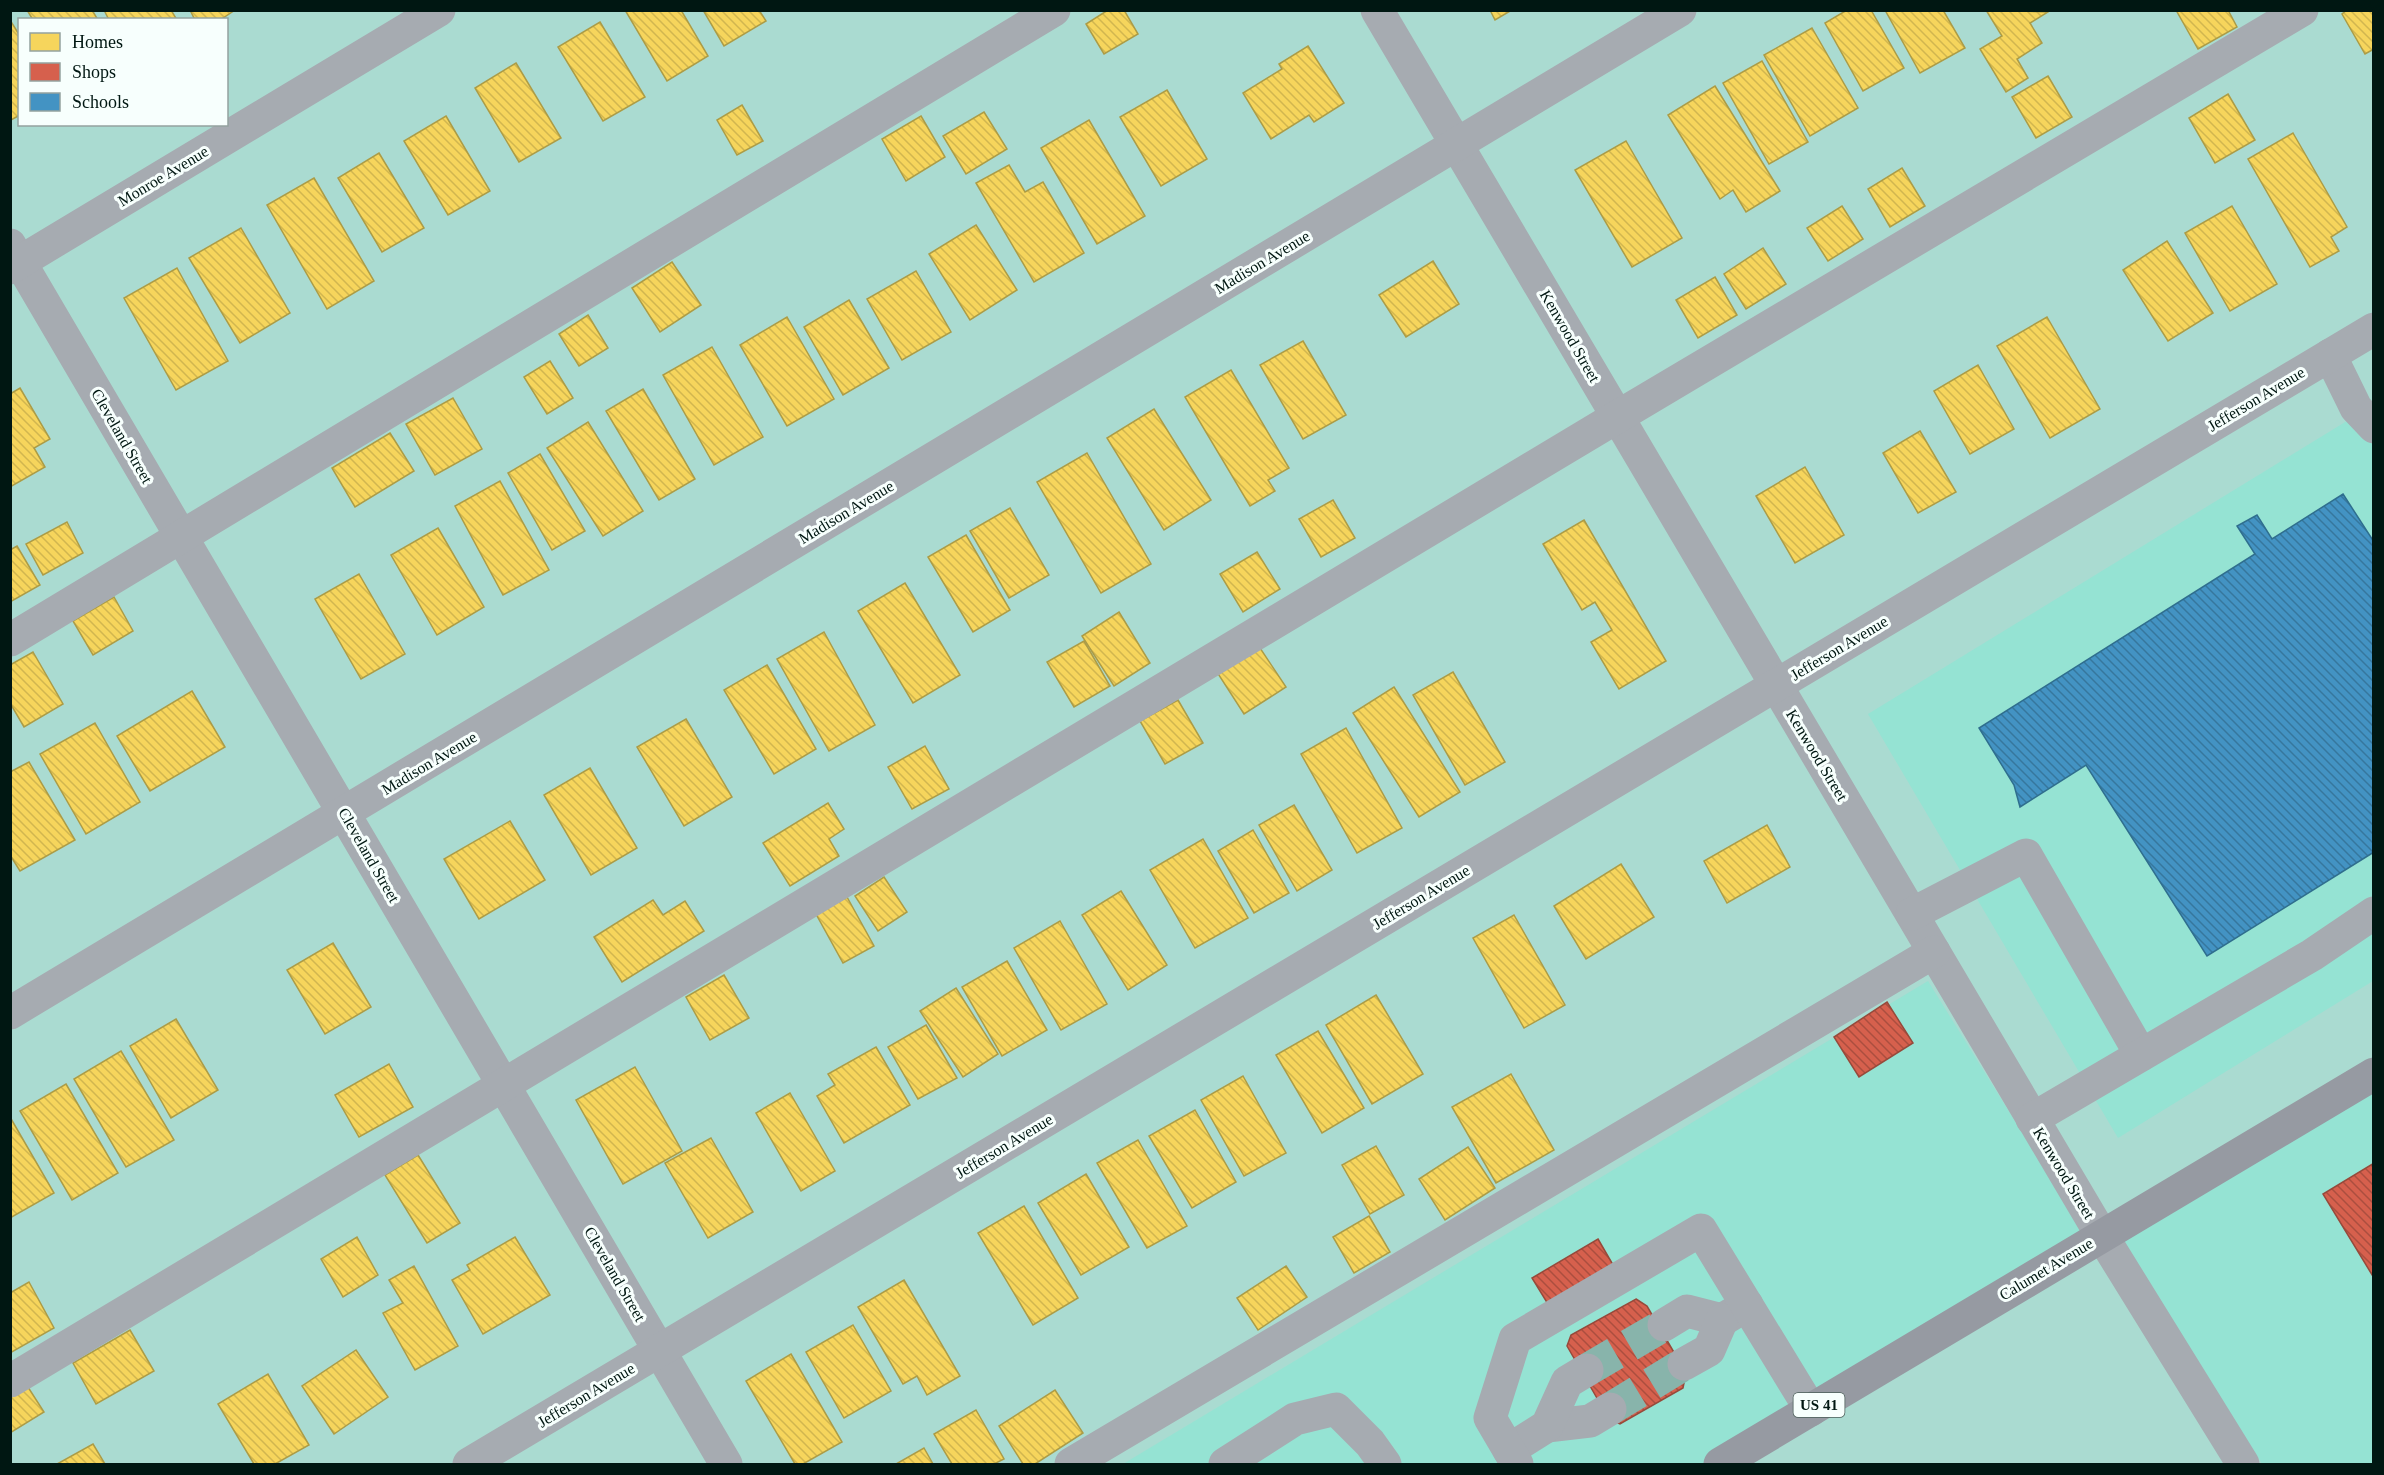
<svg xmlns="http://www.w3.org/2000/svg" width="2384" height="1475" font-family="Georgia,serif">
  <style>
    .built { fill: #95e3d3 }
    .homes { fill: url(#homes-back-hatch); stroke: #ac9c46; stroke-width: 1.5 }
    .shops { fill: url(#shops-back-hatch); stroke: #964a3b; stroke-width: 1.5 }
    .schools { fill: url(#schools-back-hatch); stroke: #2f6e8e; stroke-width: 1.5 }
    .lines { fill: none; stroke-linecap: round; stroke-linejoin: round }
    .minor-tunnel { stroke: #88b4ab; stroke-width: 33; stroke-dasharray: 33 16; stroke-linecap: butt }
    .minor { stroke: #a6abb1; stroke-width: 33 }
    .major { stroke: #969aa2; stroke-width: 33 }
    .labels { text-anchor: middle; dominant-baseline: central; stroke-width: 6; stroke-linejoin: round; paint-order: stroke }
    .shield { fill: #f7fffd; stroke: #4a5d58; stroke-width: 1.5 }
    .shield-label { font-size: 15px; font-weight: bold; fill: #001712 }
    .street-label { font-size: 16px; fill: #001712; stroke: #f7fffd }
  </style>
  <defs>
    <pattern id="homes-back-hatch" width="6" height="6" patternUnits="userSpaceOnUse" patternTransform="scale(1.5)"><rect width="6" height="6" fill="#f6d55c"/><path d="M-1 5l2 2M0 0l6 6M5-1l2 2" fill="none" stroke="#d1b64f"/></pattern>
    <pattern id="shops-back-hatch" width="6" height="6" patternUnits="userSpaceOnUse" patternTransform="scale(1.5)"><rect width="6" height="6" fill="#d6604d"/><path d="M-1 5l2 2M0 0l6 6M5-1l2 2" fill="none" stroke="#ab4e3f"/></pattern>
    <pattern id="schools-back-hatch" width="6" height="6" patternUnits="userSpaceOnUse" patternTransform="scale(1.5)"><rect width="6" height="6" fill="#4393c3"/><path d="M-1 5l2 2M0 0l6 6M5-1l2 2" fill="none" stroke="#36779d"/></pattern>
  </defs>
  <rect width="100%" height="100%" fill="#aadbd1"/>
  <!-- built -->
  <g class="built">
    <path d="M2373,405V981L2118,1138L1868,714Z"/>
    <path d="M1928,981L2085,1234L1703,1464H1123Z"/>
    <path d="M2373,1089V1464H2262L2120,1240Z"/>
  </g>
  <!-- homes -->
  <g class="homes">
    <path d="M27,10H92L98,20H33Z"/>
    <path d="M104,10H171L177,20H109Z"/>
    <path d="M190,10H235L220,20H195Z"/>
    <path d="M625,10H681L708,56L667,81Z"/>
    <path d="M703,10H759L766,21L724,46Z"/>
    <path d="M1108,10H1124L1138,34L1104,54L1086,24Z"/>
    <path d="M1490,10H1512L1495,20Z"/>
    <path d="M1847,10H1871L1904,68L1863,91L1825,23Z"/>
    <path d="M1885,10H1943L1965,48L1920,73Z"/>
    <path d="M1986,10L2048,12L2030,23L2042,43L2017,59L2028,78L2006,92L1980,49L2002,36Z"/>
    <path d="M2176,10H2228L2237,27L2198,49Z"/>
    <path d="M2347,10H2374V49L2365,54L2342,14Z"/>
    <path d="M10,20L20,36V115L11,120Z"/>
    <path d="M600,22L645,97L603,121L558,47Z"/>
    <path d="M1812,28L1858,108L1810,136L1764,55Z"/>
    <path d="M1308,46L1344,103L1314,122L1309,115L1271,139L1243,93L1282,69L1279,64Z"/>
    <path d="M1762,61L1808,142L1769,164L1723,83Z"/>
    <path d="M516,63L561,138L519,162L475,88Z"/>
    <path d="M2048,76L2072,117L2036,138L2012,97Z"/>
    <path d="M1715,86L1780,191L1746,212L1733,190L1720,199L1668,115Z"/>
    <path d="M1167,90L1207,159L1161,186L1120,117Z"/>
    <path d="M2228,94L2255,140L2215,163L2189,118Z"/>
    <path d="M742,105L763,141L737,155L717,120Z"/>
    <path d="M984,112L1007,149L966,174L943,136Z"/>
    <path d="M446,116L490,191L448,215L404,141Z"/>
    <path d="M921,116L945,157L906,181L882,139Z"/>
    <path d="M1089,120L1145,216L1097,244L1041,148Z"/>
    <path d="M2293,133L2347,227L2331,237L2339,251L2310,267L2248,159Z"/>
    <path d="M1626,141L1682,238L1632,267L1575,170Z"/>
    <path d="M379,153L424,228L382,252L338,178Z"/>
    <path d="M1009,165L1025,192L1043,182L1084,253L1034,282L976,183Z"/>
    <path d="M1902,168L1925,206L1890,227L1868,189Z"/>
    <path d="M314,178L374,281L327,309L267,205Z"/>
    <path d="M1842,206L1863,239L1828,261L1807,228Z"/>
    <path d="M2232,206L2277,284L2230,311L2185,233Z"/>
    <path d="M976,225L1017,290L970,320L929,254Z"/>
    <path d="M241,228L290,313L240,343L189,258Z"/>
    <path d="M2167,241L2213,313L2168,341L2123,270Z"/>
    <path d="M1763,248L1786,284L1746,309L1724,274Z"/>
    <path d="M1433,261L1459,304L1406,337L1379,295Z"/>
    <path d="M672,262L701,305L660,332L632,288Z"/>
    <path d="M177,268L228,361L176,390L124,298Z"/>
    <path d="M916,271L951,332L902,360L867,299Z"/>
    <path d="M1715,277L1737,315L1698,338L1676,300Z"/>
    <path d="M849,300L889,368L843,395L804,327Z"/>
    <path d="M588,315L608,348L579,366L559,334Z"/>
    <path d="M787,317L834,399L787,426L740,345Z"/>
    <path d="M2047,317L2100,409L2050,438L1997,346Z"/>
    <path d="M1303,341L1346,415L1303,439L1260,365Z"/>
    <path d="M712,347L763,437L714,465L663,375Z"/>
    <path d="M550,361L573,398L547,414L524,377Z"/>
    <path d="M1978,365L2014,429L1970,454L1934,391Z"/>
    <path d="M1231,370L1289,468L1268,480L1275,491L1250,506L1185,397Z"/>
    <path d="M20,388L50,439L34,448L45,467L10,487V394Z"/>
    <path d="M643,389L695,479L659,500L606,411Z"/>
    <path d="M453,398L482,449L435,475L406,424Z"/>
    <path d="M1154,409L1211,500L1164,530L1107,438Z"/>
    <path d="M588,422L643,511L603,536L547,448Z"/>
    <path d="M1920,431L1956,492L1918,513L1883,453Z"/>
    <path d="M390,433L414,471L355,507L332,468Z"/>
    <path d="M1087,453L1151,564L1101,593L1037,482Z"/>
    <path d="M540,454L585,531L552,550L508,473Z"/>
    <path d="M1805,467L1844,535L1795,563L1756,496Z"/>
    <path d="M500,481L549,570L503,595L455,506Z"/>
    <path d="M1333,500L1355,538L1321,557L1299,519Z"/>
    <path d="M1010,508L1049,575L1009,598L970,531Z"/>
    <path d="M1584,520L1666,661L1619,689L1591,642L1612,630L1595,602L1582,610L1543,544Z"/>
    <path d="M67,522L83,553L43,575L26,544Z"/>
    <path d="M438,528L484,607L437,635L391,555Z"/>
    <path d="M966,535L1010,610L973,632L928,557Z"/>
    <path d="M17,546L40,585L10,602V550Z"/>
    <path d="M1257,552L1280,589L1243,612L1220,574Z"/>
    <path d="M359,574L405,654L361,679L315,599Z"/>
    <path d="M905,583L960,675L913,703L858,611Z"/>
    <path d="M114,597L133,631L93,655L73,621Z"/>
    <path d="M1119,612L1150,663L1114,686L1082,636Z"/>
    <path d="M824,632L875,725L829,751L777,659Z"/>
    <path d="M1084,641L1110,686L1074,707L1047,662Z"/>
    <path d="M1256,642L1286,687L1244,714L1215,669Z"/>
    <path d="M33,652L63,704L24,727L10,703V665Z"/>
    <path d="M767,665L816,749L774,774L724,690Z"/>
    <path d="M1453,672L1505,762L1465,785L1413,695Z"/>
    <path d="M1394,687L1460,792L1419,817L1353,713Z"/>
    <path d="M192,691L225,747L150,791L117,736Z"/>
    <path d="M1178,700L1203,743L1165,764L1140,721Z"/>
    <path d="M686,719L732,797L684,826L637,747Z"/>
    <path d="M95,723L140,802L86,834L40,754Z"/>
    <path d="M1346,728L1402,828L1357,853L1301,754Z"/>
    <path d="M925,746L949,789L912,809L888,767Z"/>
    <path d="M29,762L75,840L20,871L10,855V772Z"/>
    <path d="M590,768L637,848L591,875L544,795Z"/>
    <path d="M828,803L844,829L829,839L839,856L790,886L763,843Z"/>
    <path d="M1294,805L1332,870L1297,891L1259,825Z"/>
    <path d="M510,821L545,880L479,919L444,859Z"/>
    <path d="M1767,825L1790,867L1727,903L1704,861Z"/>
    <path d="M1253,830L1289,893L1254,913L1218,851Z"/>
    <path d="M1203,839L1248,918L1195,948L1150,870Z"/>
    <path d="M1621,864L1654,917L1586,959L1554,906Z"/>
    <path d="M884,877L907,912L878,931L855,896Z"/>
    <path d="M1121,891L1167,965L1128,990L1082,915Z"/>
    <path d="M847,897L874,946L843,963L816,914Z"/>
    <path d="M653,900L663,915L685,901L704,931L622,982L594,937Z"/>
    <path d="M1514,915L1565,1005L1524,1028L1473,938Z"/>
    <path d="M1060,921L1107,1004L1061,1030L1014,948Z"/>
    <path d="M333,943L371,1007L325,1034L287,970Z"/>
    <path d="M1007,961L1047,1030L1002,1056L962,987Z"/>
    <path d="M724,975L749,1018L710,1040L686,997Z"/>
    <path d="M956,988L998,1054L963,1077L920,1011Z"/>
    <path d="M1376,995L1423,1074L1372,1104L1326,1025Z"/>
    <path d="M176,1019L218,1090L171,1118L130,1046Z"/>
    <path d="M926,1025L957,1078L918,1099L888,1047Z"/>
    <path d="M1318,1031L1364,1108L1322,1133L1276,1055Z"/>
    <path d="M876,1047L910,1105L844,1143L817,1096L835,1085L828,1074Z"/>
    <path d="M121,1051L174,1140L126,1167L74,1079Z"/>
    <path d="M389,1064L413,1107L359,1137L335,1095Z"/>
    <path d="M635,1067L682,1151L623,1184L576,1100Z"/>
    <path d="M1511,1074L1554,1150L1496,1183L1452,1107Z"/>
    <path d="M1243,1076L1286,1153L1244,1176L1201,1100Z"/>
    <path d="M66,1084L118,1173L72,1200L20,1111Z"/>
    <path d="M790,1093L835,1171L801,1191L756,1113Z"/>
    <path d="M1195,1110L1236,1182L1192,1208L1149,1136Z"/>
    <path d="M10,1117L54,1193L10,1218Z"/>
    <path d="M711,1138L753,1212L708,1238L665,1163Z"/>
    <path d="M1138,1140L1187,1226L1147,1248L1097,1163Z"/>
    <path d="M1376,1146L1404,1195L1370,1214L1342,1165Z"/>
    <path d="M1468,1147L1495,1188L1445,1220L1419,1179Z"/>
    <path d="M418,1155L460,1223L427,1243L385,1175Z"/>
    <path d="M1086,1174L1129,1247L1081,1275L1038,1203Z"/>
    <path d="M1024,1206L1078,1298L1033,1325L978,1233Z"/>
    <path d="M1369,1216L1390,1252L1354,1273L1333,1237Z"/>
    <path d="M357,1237L378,1275L343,1297L321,1259Z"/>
    <path d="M515,1237L550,1295L483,1334L452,1280L470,1270L467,1265Z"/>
    <path d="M414,1266L458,1346L415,1370L383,1313L403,1303L389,1280Z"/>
    <path d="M1286,1266L1307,1297L1258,1330L1237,1298Z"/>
    <path d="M904,1280L960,1376L927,1395L917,1376L903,1384L858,1307Z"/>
    <path d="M29,1282L54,1328L10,1353V1293Z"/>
    <path d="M853,1325L891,1391L844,1418L806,1352Z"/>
    <path d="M130,1330L154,1371L96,1404L73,1363Z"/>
    <path d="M356,1350L388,1397L334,1434L302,1386Z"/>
    <path d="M791,1354L842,1442L803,1464H795L746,1381Z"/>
    <path d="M268,1374L309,1445L275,1464H254L218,1404Z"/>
    <path d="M26,1384L44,1412L10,1433V1393Z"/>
    <path d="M1055,1390L1083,1433L1035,1464H1023L999,1426Z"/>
    <path d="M976,1410L1004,1459L994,1464H952L934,1434Z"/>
    <path d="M93,1444L105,1464H57Z"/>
    <path d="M924,1448L933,1464H896Z"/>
  </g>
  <!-- shops -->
  <g class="shops">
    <path d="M1887,1002L1913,1043L1859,1077L1834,1037Z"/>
    <path d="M2374,1163V1278L2323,1194Z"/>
    <path d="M1598,1239L1616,1270L1551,1309L1532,1278Z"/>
    <path d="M1636,1299L1647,1306L1686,1373L1683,1388L1620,1424L1609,1419L1567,1346L1571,1335Z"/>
  </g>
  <!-- schools -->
  <path class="schools" d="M2343,494L2374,542V852L2207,956L2086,765L2020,807L2014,785L1979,728L2255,554L2237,526L2257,515L2272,539Z"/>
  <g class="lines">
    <!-- minor-tunnel -->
    <g class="minor-tunnel">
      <path d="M1587,1370L1664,1325"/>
      <path d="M1610,1409L1684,1364"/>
    </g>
    <!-- minor -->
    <g class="minor">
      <path d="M1377,10L2102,1236L2243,1464"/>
      <path d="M10,245L726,1464"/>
      <path d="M10,268L439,10"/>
      <path d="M2330,355L2356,408L2374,427"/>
      <path d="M10,640L1054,10"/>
      <path d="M1912,914L2026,855L2141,1055"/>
      <path d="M10,1013L1680,10"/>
      <path d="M2032,1119L2312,955L2374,913"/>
      <path d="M1664,1325L1687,1311L1722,1320L1747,1305"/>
      <path d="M1684,1364L1709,1350L1722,1320"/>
      <path d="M10,1381L1617,417L2302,10"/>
      <path d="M1547,1426L1590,1421L1610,1409"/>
      <path d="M1509,1450L1547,1426L1567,1382L1587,1370"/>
      <path d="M469,1464L2374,329"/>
      <path d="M1071,1464L1934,952"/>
      <path d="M1225,1464L1295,1419L1336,1409L1370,1443L1385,1464"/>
      <path d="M1517,1464L1490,1418L1515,1339L1701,1230L1811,1410"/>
    </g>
    <!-- major -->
    <path class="major" d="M1720,1464L2374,1074"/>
  </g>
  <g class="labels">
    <!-- shield labels -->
    <rect class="shield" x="1793.5" y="1393" width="51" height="24" rx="4.5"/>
    <g class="shield-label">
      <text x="1819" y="1405">US 41</text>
    </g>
    <!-- street labels -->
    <g class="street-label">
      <text transform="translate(163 176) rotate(-31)">Monroe Avenue</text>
      <text transform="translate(1262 262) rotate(-31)">Madison Avenue</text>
      <text transform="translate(1570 336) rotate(60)">Kenwood Street</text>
      <text transform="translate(2256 399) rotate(-31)">Jefferson Avenue</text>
      <text transform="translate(122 436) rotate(60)">Cleveland Street</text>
      <text transform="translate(846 512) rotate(-31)">Madison Avenue</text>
      <text transform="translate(1839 648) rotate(-31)">Jefferson Avenue</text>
      <text transform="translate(1817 755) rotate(59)">Kenwood Street</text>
      <text transform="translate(429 763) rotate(-31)">Madison Avenue</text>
      <text transform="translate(369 855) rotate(60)">Cleveland Street</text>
      <text transform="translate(1421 897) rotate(-31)">Jefferson Avenue</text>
      <text transform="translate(1004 1146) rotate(-31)">Jefferson Avenue</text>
      <text transform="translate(2064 1173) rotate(59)">Kenwood Street</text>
      <text transform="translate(2046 1269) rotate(-31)">Calumet Avenue</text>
      <text transform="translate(615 1274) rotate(60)">Cleveland Street</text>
      <text transform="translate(586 1395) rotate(-31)">Jefferson Avenue</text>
    </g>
  </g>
  <!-- border -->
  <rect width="2384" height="1475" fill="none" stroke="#001712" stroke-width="24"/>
  <!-- legend -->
  <rect x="18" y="18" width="210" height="108" fill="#f7fffd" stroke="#94a29f" stroke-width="1.5"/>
  <rect x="30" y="33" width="30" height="18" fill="#f6d55c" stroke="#94a29f" stroke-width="1.5"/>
  <text x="72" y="48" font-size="18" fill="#001712">Homes</text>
  <rect x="30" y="63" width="30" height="18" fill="#d6604d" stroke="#94a29f" stroke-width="1.5"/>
  <text x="72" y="78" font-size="18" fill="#001712">Shops</text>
  <rect x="30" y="93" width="30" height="18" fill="#4393c3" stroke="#94a29f" stroke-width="1.5"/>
  <text x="72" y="108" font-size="18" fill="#001712">Schools</text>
</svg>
